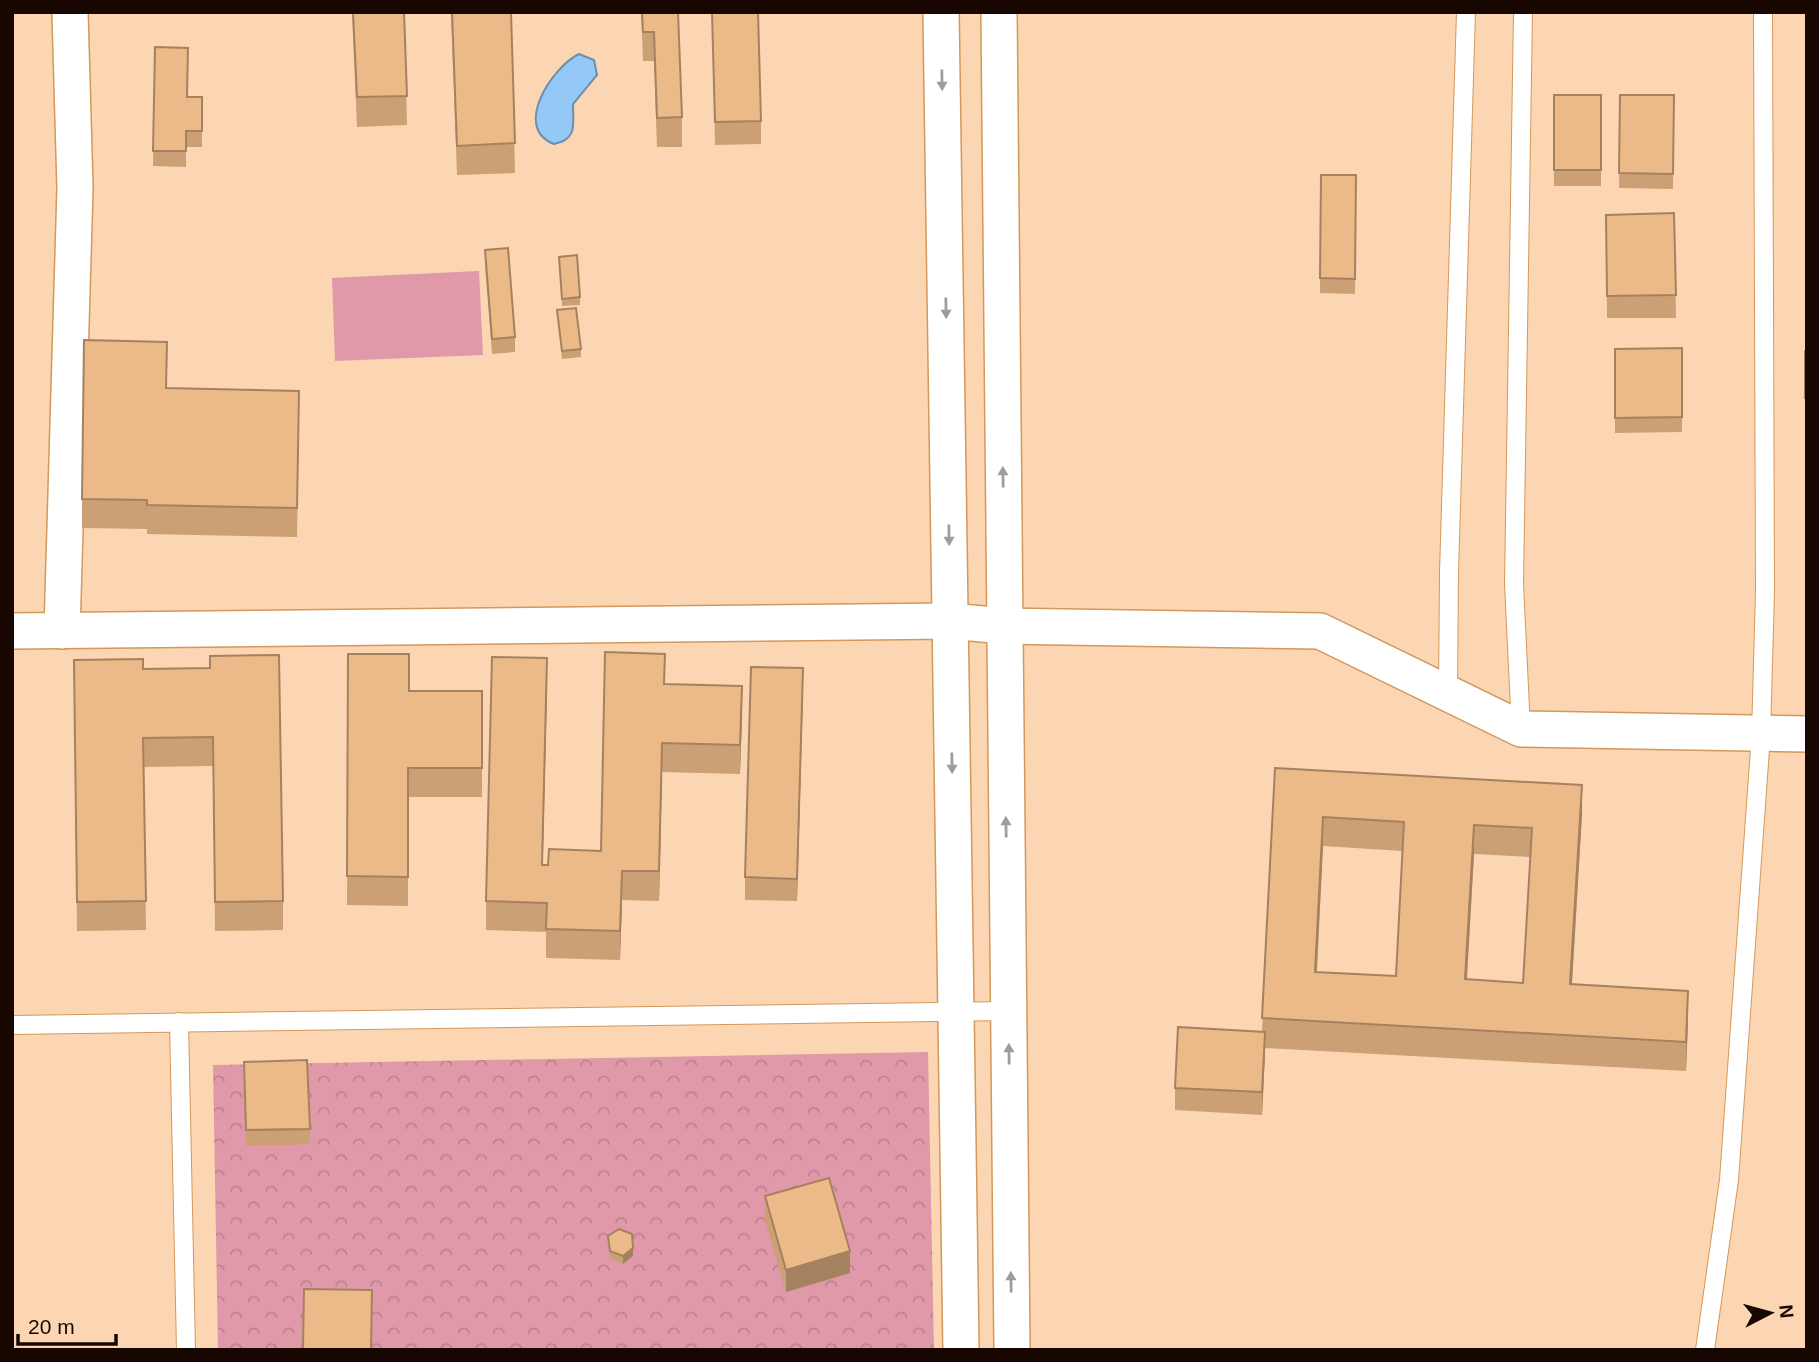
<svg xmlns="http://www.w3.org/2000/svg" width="1819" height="1362" font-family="Arial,sans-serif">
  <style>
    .grass { fill: #df99a8 }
    .park { fill: url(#park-crowns) }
    .water { fill: #93c8f7; stroke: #6e8ead; stroke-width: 2 }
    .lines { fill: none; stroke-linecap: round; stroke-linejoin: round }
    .service-casing { stroke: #d3985b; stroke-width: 20 }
    .minor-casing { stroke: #d3985b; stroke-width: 38 }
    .service { stroke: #fff; stroke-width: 18 }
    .minor { stroke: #fff; stroke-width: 35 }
    .wall { fill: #cba075; fill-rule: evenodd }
    .shaded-wall { fill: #a5825f }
    .building { fill: #ecba88; stroke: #a5825f; stroke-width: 2; fill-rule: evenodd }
    .oneway { fill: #a29c99 }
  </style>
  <defs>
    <pattern id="park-crowns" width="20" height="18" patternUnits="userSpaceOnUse" patternTransform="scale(1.75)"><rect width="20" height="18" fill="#df99a8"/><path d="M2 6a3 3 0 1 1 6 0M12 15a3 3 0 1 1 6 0" fill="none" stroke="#bf828f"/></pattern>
  </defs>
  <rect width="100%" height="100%" fill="#fcd6b3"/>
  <!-- grass -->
  <path class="grass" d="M479,271L483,355L335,361L332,278Z"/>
  <!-- park -->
  <path class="park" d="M928,1052L934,1350H218L213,1065Z"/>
  <!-- water -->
  <path class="water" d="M579,54L594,60L597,75L573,104C573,123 578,140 554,144C512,128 552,67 579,54Z"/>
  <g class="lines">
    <defs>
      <g id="service">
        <path d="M1448,695L1449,572L1466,12"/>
        <path d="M1521,729L1514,584L1523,12"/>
        <path d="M179,1022L186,1350"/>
        <path d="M12,1025L1008,1011"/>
        <path d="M1705,1350L1729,1180L1761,735L1765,591L1763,12"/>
      </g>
      <g id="minor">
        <path d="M941,12L961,1350"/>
        <path d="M999,12L1012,1350"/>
        <path d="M12,631L950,621L1004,626L1320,631L1521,729L1807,734"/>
        <path d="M62,631L75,188L70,12"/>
      </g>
    </defs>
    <!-- service casing -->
    <use href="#service" class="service-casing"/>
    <!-- minor casing -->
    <use href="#minor" class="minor-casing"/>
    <!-- service -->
    <use href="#service" class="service"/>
    <!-- minor -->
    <use href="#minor" class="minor"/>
  </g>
  <!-- wall -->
  <g class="wall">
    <path d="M352,12H404L407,125L357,127Z"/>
    <path d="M451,12H511L515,173L457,175Z"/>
    <path d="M641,12H678L682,117V147H657L654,61H643Z"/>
    <path d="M712,12L761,121V144L715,145Z"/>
    <path d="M155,47L187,97H202V147H186V167L153,166Z"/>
    <rect x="1554" y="95" width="47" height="91"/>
    <path d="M1620,95H1674L1673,189L1619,188Z"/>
    <path d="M1321,175H1356L1355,294L1320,293Z"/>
    <path d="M1674,213L1676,318H1607L1606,215Z"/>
    <path d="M485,250L515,337V352L492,354L485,265Z"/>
    <path d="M559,257L580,297V305L562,306Z"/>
    <path d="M557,310L581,349V357L562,359Z"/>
    <path d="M1682,348V432L1615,433V349Z"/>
    <rect x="1805" y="351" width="2" height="62"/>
    <path d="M167,388L299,420L297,537L147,534V529L82,528V499Z"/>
    <path d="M348,654L409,691H482V797H408V906L347,905Z"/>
    <path d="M210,668L283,901V930L215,931L213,766L144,767L146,930L77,931L74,689L143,669Z"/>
    <path d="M664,684L742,715L740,774L662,772L659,901L622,900L620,960L546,958V932L486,930V901L547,688L542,865H548L601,851Z"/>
    <path d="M803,691L797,901L745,900V877Z"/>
    <path d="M1275,768L1582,814L1572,984L1688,1020L1686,1071L1265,1048L1262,1115L1175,1110V1088L1262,1032ZM1323,846L1402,851L1396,976L1317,972ZM1474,854L1530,857L1523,983L1467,979Z"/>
    <path d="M244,1062L310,1129V1144L246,1146Z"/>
    <path d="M765,1196L850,1273L786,1292L765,1219Z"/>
    <path d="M608,1236L633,1256L623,1264L610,1258Z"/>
  </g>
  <!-- shaded-wall -->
  <g class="shaded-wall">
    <path d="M547,658V688L542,895V865Z"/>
    <path d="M803,668V691L797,901V879Z"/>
    <path d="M742,686V715L740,774V745Z"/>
    <path d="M662,743V772L659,901V871Z"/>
    <path d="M1582,785V814L1570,1014V984Z"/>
    <path d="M1323,817V846L1315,1001V972Z"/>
    <path d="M1474,825V854L1465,1008V979Z"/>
    <path d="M622,871V900L620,960V931Z"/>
    <path d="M1688,991V1020L1686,1071V1042Z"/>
    <path d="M1265,1032V1055L1262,1115V1092Z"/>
    <path d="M633,1248V1256L623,1264V1256Z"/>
    <path d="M850,1251V1273L786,1292V1270Z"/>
  </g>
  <!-- building -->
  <g class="building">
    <path d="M353,12H404L407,96L357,97Z"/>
    <path d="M452,12H511L515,143L457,146Z"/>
    <path d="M642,12H678L682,117L657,118L654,32H643Z"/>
    <path d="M712,12H758L761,121L715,122Z"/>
    <path d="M155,47L188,48L187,97H202V131H186V151H153Z"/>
    <rect x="1554" y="95" width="47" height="75"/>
    <path d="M1620,95H1674L1673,174L1619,173Z"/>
    <path d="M1321,175H1356L1355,279L1320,278Z"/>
    <path d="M1674,213L1676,295L1607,296L1606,215Z"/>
    <path d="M508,248L515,337L492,339L485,250Z"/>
    <path d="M577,255L580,297L562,299L559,257Z"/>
    <path d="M576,308L581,349L562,351L557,310Z"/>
    <path d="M84,340L167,342L166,388L299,391L297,508L147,505V500L82,499Z"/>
    <path d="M1682,348V417L1615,418V349Z"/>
    <rect x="1805" y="351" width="2" height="47"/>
    <path d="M605,652L665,654L664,684L742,686L740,745L662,743L659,871H622L620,931L546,929L547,903L486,901L492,657L547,658L542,865H548L549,849L601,851Z"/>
    <path d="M348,654H409V691H482V768H408V877L347,876Z"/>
    <path d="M279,655L283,901L215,902L213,737L143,738L146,901L77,902L74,660L143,659V669L210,668V656Z"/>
    <path d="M751,667L803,668L797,879L745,877Z"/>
    <path d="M1275,768L1582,785L1570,984L1688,991L1686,1042L1262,1018ZM1323,817L1404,822L1396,976L1315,972ZM1474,825L1532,828L1523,983L1465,979Z"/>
    <path d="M1178,1027L1265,1032L1262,1092L1175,1088Z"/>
    <path d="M307,1060L310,1129L246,1130L244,1062Z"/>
    <path d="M829,1178L850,1251L786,1270L765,1196Z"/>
    <path d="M619,1229L632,1234L633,1248L623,1256L610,1251L608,1236Z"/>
    <path d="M304,1289L372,1290L371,1350H303Z"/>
  </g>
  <!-- one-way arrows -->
  <defs><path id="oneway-solid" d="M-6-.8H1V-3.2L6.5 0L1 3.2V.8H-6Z" transform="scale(1.75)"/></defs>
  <g class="oneway">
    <use href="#oneway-solid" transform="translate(942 80) rotate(89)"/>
    <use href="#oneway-solid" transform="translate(946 308) rotate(89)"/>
    <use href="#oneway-solid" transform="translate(1003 477) rotate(-91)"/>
    <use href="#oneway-solid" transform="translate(949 535) rotate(89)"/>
    <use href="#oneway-solid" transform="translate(952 763) rotate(89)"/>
    <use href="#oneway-solid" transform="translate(1006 827) rotate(-91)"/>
    <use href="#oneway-solid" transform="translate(1009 1054) rotate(-91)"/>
    <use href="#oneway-solid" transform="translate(1011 1282) rotate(-91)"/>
  </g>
  <!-- border -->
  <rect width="1819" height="1362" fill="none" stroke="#170700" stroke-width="28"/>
  <!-- north arrow -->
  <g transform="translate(1770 1313) rotate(84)" stroke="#fcd6b3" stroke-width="5" paint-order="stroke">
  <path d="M0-5L12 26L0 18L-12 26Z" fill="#170700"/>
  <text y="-10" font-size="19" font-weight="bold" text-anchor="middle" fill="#170700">N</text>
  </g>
  <!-- scale -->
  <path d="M18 1334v10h98v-10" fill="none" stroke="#170700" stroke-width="3.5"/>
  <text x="28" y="1334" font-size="21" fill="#170700" stroke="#fcd6b3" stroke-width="5" paint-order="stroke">20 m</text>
</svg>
